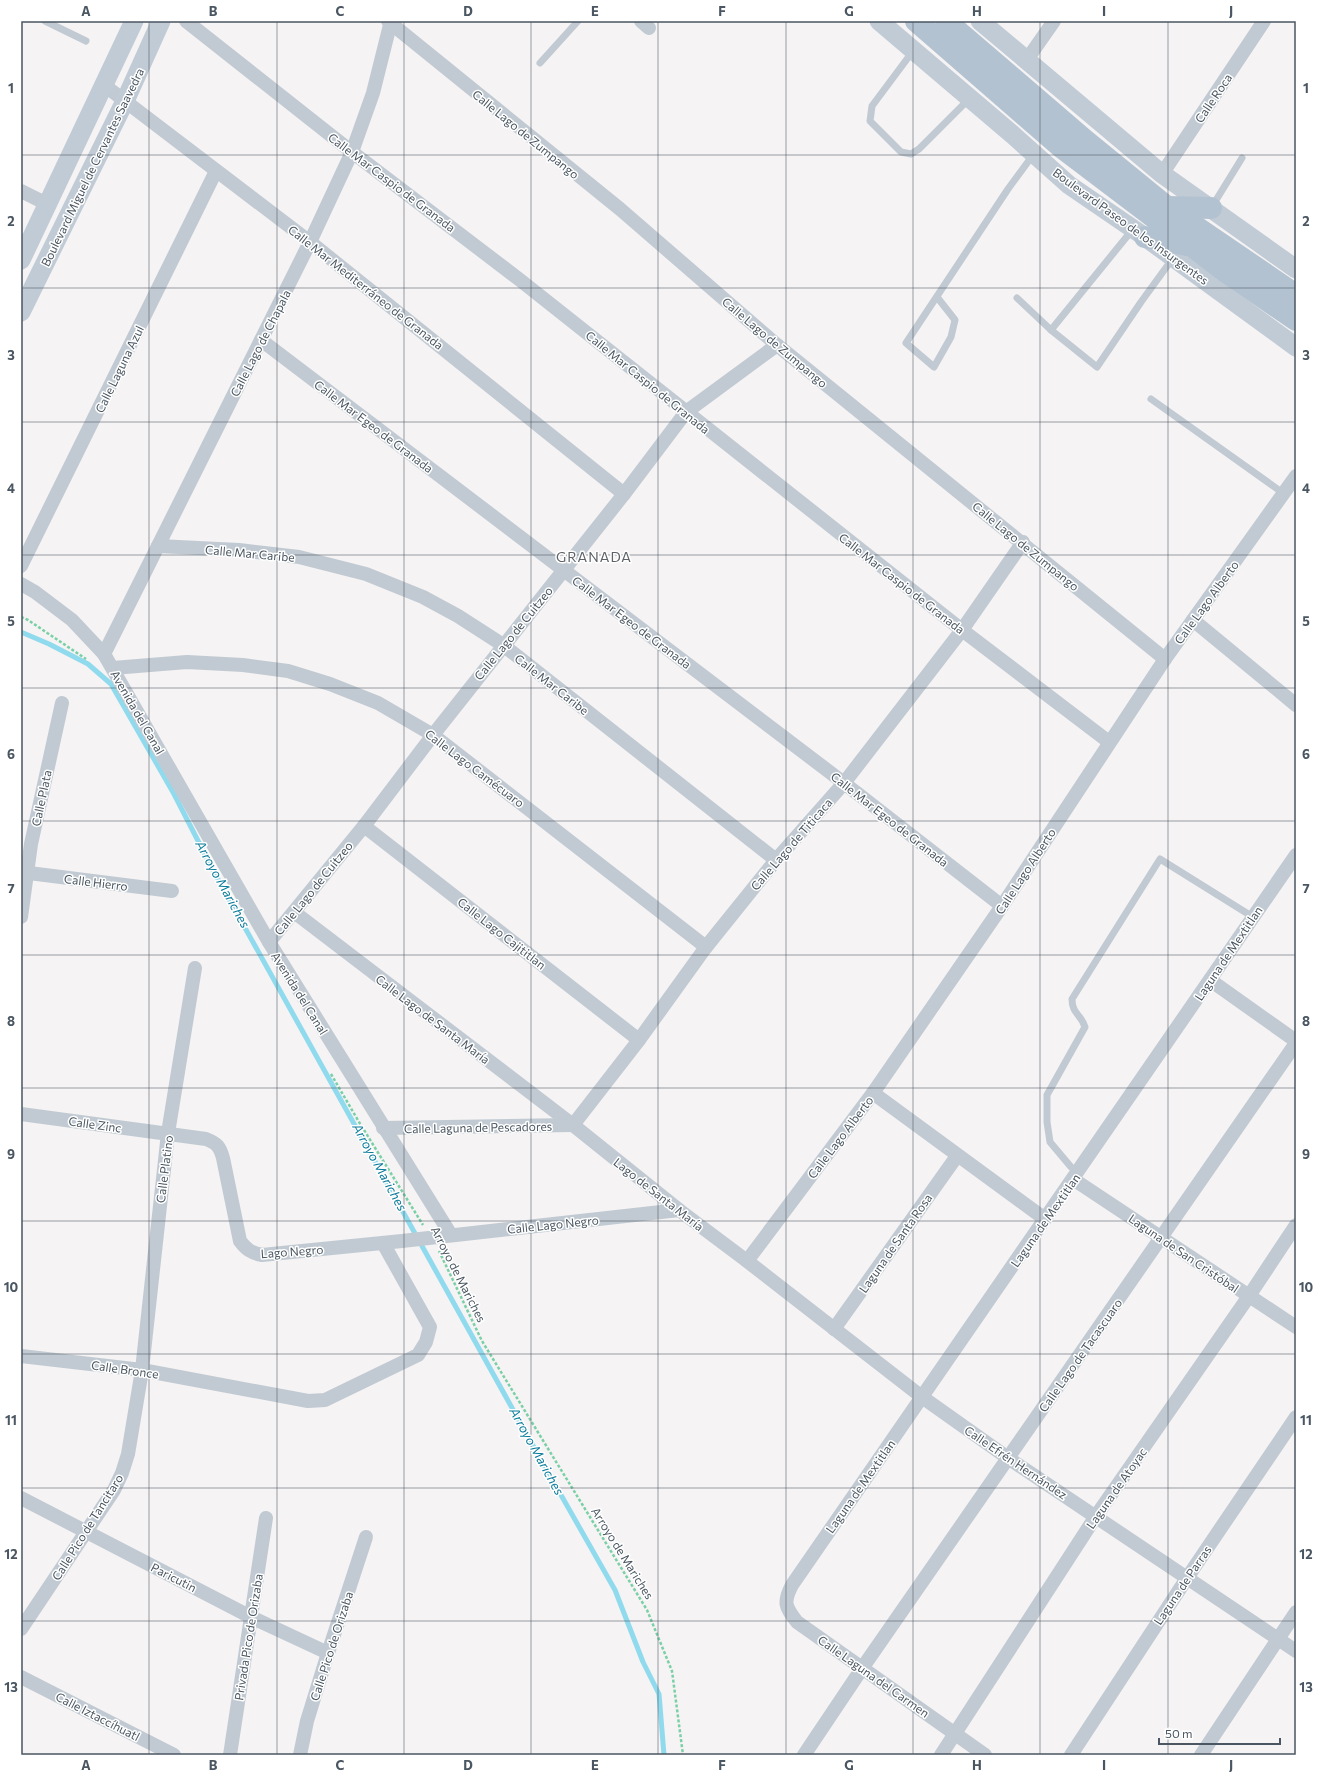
<svg xmlns="http://www.w3.org/2000/svg" width="1317" height="1776" font-family="Commissioner,sans-serif">
  <style>
    .lines { fill: none; stroke-linecap: round; stroke-linejoin: round }
    .stream { stroke: #90daee; stroke-width: 5 }
    .path { stroke: #7ad0a6; stroke-width: 2.5; stroke-dasharray: 3 2; stroke-linecap: butt }
    .lane { stroke: #c1cad2; stroke-width: 7 }
    .street { stroke: #c1cad2; stroke-width: 14 }
    .secondary { stroke: #c1cbd6; stroke-width: 19 }
    .primary { stroke: #b3c2d1; stroke-width: 22 }
    .grid { fill: none; stroke: #4a5661; stroke-width: 1; stroke-opacity: 0.55 }
    .labels { text-anchor: middle; dominant-baseline: central; stroke-width: 3; stroke-linejoin: round; paint-order: stroke }
    .street-label { font-size: 12px; fill: #4a5661; stroke: #fff }
    .water-label { font-size: 13px; font-style: italic; fill: #0c7c9b; stroke: #fff }
    .quarter-label { font-size: 14px; letter-spacing: 1px; fill: #5f6368; stroke: #fff }
    .neatline { fill: none; stroke: #4a5661; stroke-width: 1.5 }
    .grid-label { font-size: 13px; text-anchor: middle; font-weight: bold; fill: #4a5661 }
  </style>
  <rect width="100%" height="100%" fill="#f5f3f3"/>
  <g class="lines">
    <!-- stream -->
    <path class="stream" d="M21,632L49,644L88,664L111,684L174,794L214,872L536,1451L615,1590L643,1662L659,1694L664,1755"/>
    <!-- path -->
    <g class="path">
      <path d="M21,617L28,620L86,659"/>
      <path d="M331,1074L359,1122L423,1225"/>
      <path d="M439,1251L482,1341L647,1610L672,1671L683,1755"/>
    </g>
    <!-- lane -->
    <g class="lane">
      <path d="M45,21L86,41"/>
      <path d="M913,51L872,106L870,121L901,152L911,154L919,149L969,99"/>
      <path d="M540,63L578,21"/>
      <path d="M1213,205L1242,158"/>
      <path d="M937,297L955,320L951,337L934,367L906,343L1008,189L1033,155"/>
      <path d="M1017,298L1051,330L1097,367L1141,302L1173,258"/>
      <path d="M1051,330L1133,229"/>
      <path d="M1151,399L1283,493"/>
      <path d="M1078,1172L1071,1167L1050,1142L1047,1122V1095L1085,1027C1081,1014 1072,1014 1072,999L1160,859L1253,917"/>
    </g>
    <!-- street -->
    <g class="street">
      <path d="M186,21L352,152L520,280L962,630L1109,742"/>
      <path d="M388,21L620,209L777,345L1165,659"/>
      <path d="M641,21L649,28"/>
      <path d="M1026,61L1054,21"/>
      <path d="M104,85L310,242L624,494"/>
      <path d="M1162,174L1264,21"/>
      <path d="M21,191L47,204"/>
      <path d="M261,340L844,783L1002,906"/>
      <path d="M158,546L239,550L299,557L366,574L423,597L458,616L503,645L776,860"/>
      <path d="M21,566L216,171"/>
      <path d="M21,584L35,592L72,620L104,654L269,942L451,1235"/>
      <path d="M1193,620L1296,705"/>
      <path d="M104,654L310,242L352,152L373,93L391,21"/>
      <path d="M113,668L187,662L243,665L288,671L330,684L378,703L433,735L706,947"/>
      <path d="M364,826L639,1040"/>
      <path d="M21,872L172,891"/>
      <path d="M294,912L573,1125L679,1210L747,1261L922,1397L1008,1458L1296,1651"/>
      <path d="M21,917L31,844L62,703"/>
      <path d="M269,942L364,826L433,735L624,494L686,412L777,345"/>
      <path d="M1210,980L1296,1041"/>
      <path d="M873,1093L1045,1219"/>
      <path d="M21,1114L206,1139C217,1143 220,1147 223,1158L240,1241C246,1249 251,1253 262,1255L402,1241L679,1210"/>
      <path d="M573,1125L639,1040L706,947L776,860L844,783L962,630L1023,542"/>
      <path d="M383,1128L573,1125"/>
      <path d="M1073,1179L1296,1327"/>
      <path d="M747,1261L873,1093L1002,906L1165,659L1296,476"/>
      <path d="M834,1329L957,1156"/>
      <path d="M21,1356L142,1370L308,1401L325,1400L418,1355L426,1342L430,1327L383,1243"/>
      <path d="M21,1498L251,1617L328,1653"/>
      <path d="M21,1629L114,1490L122,1473L128,1454L142,1370L168,1133L195,968"/>
      <path d="M21,1677L174,1755"/>
      <path d="M230,1755L266,1518"/>
      <path d="M300,1755L307,1721L328,1653L366,1537"/>
      <path d="M804,1755L863,1667L1296,1043"/>
      <path d="M941,1755L1096,1516L1249,1296L1296,1225"/>
      <path d="M985,1755L797,1622C785,1607 783,1602 792,1585L1296,855"/>
      <path d="M1071,1755L1187,1578L1296,1417"/>
      <path d="M1201,1755L1296,1612"/>
    </g>
    <!-- secondary -->
    <g class="secondary">
      <path d="M879,21L1013,135L1069,185L1145,237L1296,347"/>
      <path d="M980,21L1162,174L1296,269"/>
      <path d="M21,260L134,21"/>
      <path d="M21,312L125,101L161,21"/>
    </g>
    <!-- primary -->
    <g class="primary">
      <path d="M916,21L1061,147L1226,272L1296,320"/>
      <path d="M946,21L1086,141L1167,207L1296,295"/>
      <path d="M1167,207L1211,208"/>
      <path d="M1145,237L1187,245"/>
    </g>
  </g>
  <!-- grid -->
  <path class="grid" d="M149,21V1755M277,21V1755M404,21V1755M531,21V1755M658,21V1755M786,21V1755M913,21V1755M1040,21V1755M1168,21V1755M21,155H1296M21,288H1296M21,422H1296M21,555H1296M21,688H1296M21,821H1296M21,955H1296M21,1088H1296M21,1221H1296M21,1354H1296M21,1488H1296M21,1621H1296"/>
  <g class="labels">
    <!-- street labels -->
    <g class="street-label">
      <text transform="translate(1213 98) rotate(-56)">Calle Roca</text>
      <text transform="translate(526 134) rotate(39)">Calle Lago de Zumpango</text>
      <text transform="translate(92 167) rotate(-64)">Boulevard Miguel de Cervantes Saavedra</text>
      <text transform="translate(392 182) rotate(37)">Calle Mar Caspio de Granada</text>
      <text transform="translate(1131 226) rotate(36)">Boulevard Paseo de los Insurgentes</text>
      <text transform="translate(366 287) rotate(38)">Calle Mar Mediterráneo de Granada</text>
      <text transform="translate(775 342) rotate(40)">Calle Lago de Zumpango</text>
      <text transform="translate(260 343) rotate(-63)">Calle Lago de Chapala</text>
      <text transform="translate(119 369) rotate(-64)">Calle Laguna Azul</text>
      <text transform="translate(648 382) rotate(39)">Calle Mar Caspio de Granada</text>
      <text transform="translate(374 426) rotate(37)">Calle Mar Egeo de Granada</text>
      <text transform="translate(1026 546) rotate(39)">Calle Lago de Zumpango</text>
      <text transform="translate(250 553) rotate(5)">Calle Mar Caribe</text>
      <text transform="translate(902 583) rotate(38)">Calle Mar Caspio de Granada</text>
      <text transform="translate(1206 602) rotate(-54)">Calle Lago Alberto</text>
      <text transform="translate(632 622) rotate(37)">Calle Mar Egeo de Granada</text>
      <text transform="translate(513 633) rotate(-51)">Calle Lago de Cuitzeo</text>
      <text transform="translate(552 684) rotate(38)">Calle Mar Caribe</text>
      <text transform="translate(138 712) rotate(60)">Avenida del Canal</text>
      <text transform="translate(475 768) rotate(37)">Calle Lago Camécuaro</text>
      <text transform="translate(41 798) rotate(-78)">Calle Plata</text>
      <text transform="translate(890 819) rotate(38)">Calle Mar Egeo de Granada</text>
      <text transform="translate(791 844) rotate(-49)">Calle Lago de Titicaca</text>
      <text transform="translate(1025 871) rotate(-57)">Calle Lago Alberto</text>
      <text transform="translate(96 882) rotate(7)">Calle Hierro</text>
      <text transform="translate(313 888) rotate(-51)">Calle Lago de Cuitzeo</text>
      <text transform="translate(502 933) rotate(38)">Calle Lago Cajititlan</text>
      <text transform="translate(1228 953) rotate(-56)">Laguna de Mextitlan</text>
      <text transform="translate(300 993) rotate(58)">Avenida del Canal</text>
      <text transform="translate(433 1019) rotate(37)">Calle Lago de Santa María</text>
      <text transform="translate(95 1124) rotate(8)">Calle Zinc</text>
      <text transform="translate(478 1127) rotate(-1)">Calle Laguna de Pescadores</text>
      <text transform="translate(840 1137) rotate(-53)">Calle Lago Alberto</text>
      <text transform="translate(164 1169) rotate(-83)">Calle Platino</text>
      <text transform="translate(659 1194) rotate(38)">Lago de Santa María</text>
      <text transform="translate(1045 1220) rotate(-55)">Laguna de Mextitlan</text>
      <text transform="translate(553 1224) rotate(-6)">Calle Lago Negro</text>
      <text transform="translate(895 1243) rotate(-55)">Laguna de Santa Rosa</text>
      <text transform="translate(292 1251) rotate(-4)">Lago Negro</text>
      <text transform="translate(1184 1253) rotate(34)">Laguna de San Cristóbal</text>
      <text transform="translate(459 1274) rotate(63)">Arroyo de Mariches</text>
      <text transform="translate(1080 1355) rotate(-55)">Calle Lago de Tacascuaro</text>
      <text transform="translate(125 1369) rotate(8)">Calle Bronce</text>
      <text transform="translate(1016 1462) rotate(34)">Calle Efrén Hernández</text>
      <text transform="translate(860 1486) rotate(-55)">Laguna de Mextitlan</text>
      <text transform="translate(1116 1488) rotate(-55)">Laguna de Atoyac</text>
      <text transform="translate(87 1527) rotate(-58)">Calle Pico de Tancitaro</text>
      <text transform="translate(623 1553) rotate(58)">Arroyo de Mariches</text>
      <text transform="translate(174 1577) rotate(27)">Paricutin</text>
      <text transform="translate(1182 1585) rotate(-56)">Laguna de Parras</text>
      <text transform="translate(248 1637) rotate(-81)">Privada Pico de Orizaba</text>
      <text transform="translate(331 1646) rotate(-72)">Calle Pico de Orizaba</text>
      <text transform="translate(874 1676) rotate(35)">Calle Laguna del Carmen</text>
      <text transform="translate(98 1716) rotate(27)">Calle Iztaccíhuatl</text>
    </g>
    <!-- water labels -->
    <g class="water-label">
      <text transform="translate(223 884) rotate(61)">Arroyo Mariches</text>
      <text transform="translate(380 1167) rotate(61)">Arroyo Mariches</text>
      <text transform="translate(537 1451) rotate(61)">Arroyo Mariches</text>
    </g>
    <!-- quarter labels -->
    <g class="quarter-label">
      <text x="594" y="556">GRANADA</text>
    </g>
  </g>
  <!-- border -->
  <rect width="1317" height="1776" fill="none" stroke="#ffffff" stroke-width="44"/>
  <!-- scale -->
  <path d="M1159 1738v6h121v-6" fill="none" stroke="#4a5661" stroke-width="2"/>
  <text x="1165" y="1738" font-size="12" fill="#4a5661" stroke="#ffffff" stroke-width="3" paint-order="stroke">50 m</text>
  <rect x="22" y="22" width="1273" height="1732" class="neatline"/>
  <g class="grid-label">
    <text x="86" y="16">A</text>
    <text x="213" y="16">B</text>
    <text x="340" y="16">C</text>
    <text x="468" y="16">D</text>
    <text x="595" y="16">E</text>
    <text x="722" y="16">F</text>
    <text x="849" y="16">G</text>
    <text x="977" y="16">H</text>
    <text x="1104" y="16">I</text>
    <text x="1231" y="16">J</text>
    <text x="11" y="93">1</text>
    <text x="1306" y="93">1</text>
    <text x="11" y="226">2</text>
    <text x="1306" y="226">2</text>
    <text x="11" y="360">3</text>
    <text x="1306" y="360">3</text>
    <text x="11" y="493">4</text>
    <text x="1306" y="493">4</text>
    <text x="11" y="626">5</text>
    <text x="1306" y="626">5</text>
    <text x="11" y="759">6</text>
    <text x="1306" y="759">6</text>
    <text x="11" y="893">7</text>
    <text x="1306" y="893">7</text>
    <text x="11" y="1026">8</text>
    <text x="1306" y="1026">8</text>
    <text x="11" y="1159">9</text>
    <text x="1306" y="1159">9</text>
    <text x="11" y="1292">10</text>
    <text x="1306" y="1292">10</text>
    <text x="11" y="1425">11</text>
    <text x="1306" y="1425">11</text>
    <text x="11" y="1559">12</text>
    <text x="1306" y="1559">12</text>
    <text x="11" y="1692">13</text>
    <text x="1306" y="1692">13</text>
    <text x="86" y="1770">A</text>
    <text x="213" y="1770">B</text>
    <text x="340" y="1770">C</text>
    <text x="468" y="1770">D</text>
    <text x="595" y="1770">E</text>
    <text x="722" y="1770">F</text>
    <text x="849" y="1770">G</text>
    <text x="977" y="1770">H</text>
    <text x="1104" y="1770">I</text>
    <text x="1231" y="1770">J</text>
  </g>
</svg>
